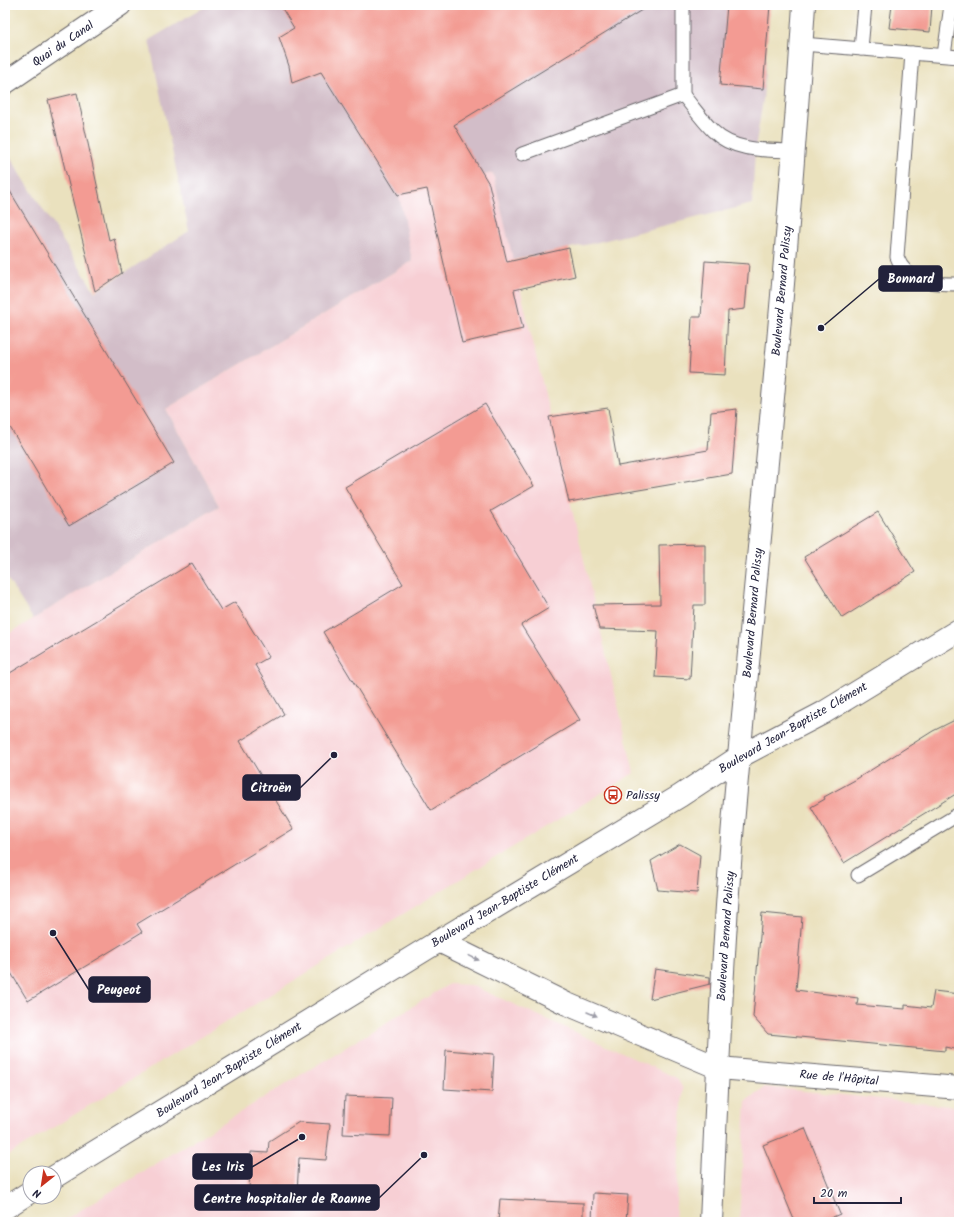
<svg xmlns="http://www.w3.org/2000/svg" width="964" height="1227" font-family="Kalam,sans-serif">
  <style>
    .built { fill: #f7cfd4 }
    .industrial { fill: #d2bdc8 }
    .building { fill: #f39b93 }
    .lines { fill: none; stroke-linecap: round; stroke-linejoin: round }
    .lane-casing { stroke: #686569; stroke-width: 15 }
    .street-casing { stroke: #686569; stroke-width: 24 }
    .secondary-casing { stroke: #686569; stroke-width: 24 }
    .primary-casing { stroke: #686569; stroke-width: 24 }
    .lane { stroke: #fff; stroke-width: 13 }
    .street { stroke: #fff; stroke-width: 22 }
    .secondary { stroke: #fff; stroke-width: 22 }
    .primary { stroke: #fff; stroke-width: 22 }
    .oneway { fill: #9c9ca7 }
    .labels { text-anchor: middle; dominant-baseline: central; stroke-width: 4; stroke-linejoin: round; paint-order: stroke }
    .street-label { font-size: 12px; fill: #22223b; stroke: #fff }
    .poi-label { font-size: 12px; fill: #22223b; stroke: #fff; text-anchor: start }
    .leader { fill: none; stroke: #22223b; stroke-width: 1.5 }
    .callout-dot { fill: #22223b; stroke: #fff; stroke-width: 1.5 }
    .callout { fill: #22223b; stroke: #22223b; stroke-width: 1.5 }
    .callout-label { font-size: 13px; text-anchor: middle; font-weight: bold; fill: #fff }
  </style>
  <rect width="100%" height="100%" fill="#fff"/>
  <filter id="ink" filterUnits="userSpaceOnUse"><feTurbulence type="fractalNoise" baseFrequency=".025" numOctaves="2"/><feDisplacementMap in="SourceGraphic" scale="8" xChannelSelector="R" yChannelSelector="G"/><feConvolveMatrix kernelMatrix="1 2 1 2 8 2 1 2 1" color-interpolation-filters="sRGB"/></filter>
  <filter id="wash" filterUnits="userSpaceOnUse"><feTurbulence type="fractalNoise" baseFrequency=".012" numOctaves="4" result="noise"/><feDisplacementMap in="SourceGraphic" scale="16" xChannelSelector="R" yChannelSelector="G"/><feGaussianBlur stdDeviation="0.9" result="paint"/><feColorMatrix in="noise" values="0 0 0 0 0 0 0 0 0 0 0 0 0 0 0 0 0 1.4 0 .05"/><feComposite in="paint" operator="in"/></filter>
  <g filter="url(#wash)">
    <rect width="100%" height="100%" fill="#eae1be"/>
    <!-- built -->
    <g class="built">
      <path d="M493,173L634,773L5,1157V636L219,506L166,409L412,261L398,195Z"/>
      <path d="M449,984L471,985L677,1078L683,1089L675,1222H61Z"/>
      <path d="M765,1087L959,1107V1222H739L746,1101Z"/>
    </g>
    <!-- industrial -->
    <path class="industrial" d="M208,5H770L763,100L755,149L752,204L594,243L513,260L493,173L399,195L412,261L166,409L219,506L33,619L5,575V149L95,292L189,231L149,40Z"/>
    <g id="blocks">
      <!-- building -->
      <g class="building">
        <path d="M280,5H650L454,125L489,184L507,262L569,248L575,276L514,290L523,329L462,343L427,189L398,195L321,72L292,83L289,66L279,37L294,28Z"/>
        <path d="M727,5H770L763,89L720,85Z"/>
        <path d="M892,5H932L930,32L889,28Z"/>
        <path d="M77,93L109,240L114,238L122,273L95,291L48,100Z"/>
        <path d="M5,183L174,463L69,526L5,419Z"/>
        <path d="M705,261L749,264L745,309L728,311L725,375L689,373L692,317H701Z"/>
        <path d="M485,404L534,486L491,511L549,608L521,625L580,720L431,810L323,632L403,584L345,487Z"/>
        <path d="M608,408L618,466L708,450L711,412L737,409L732,474L569,502L549,417Z"/>
        <path d="M878,512L915,572L842,618L804,557Z"/>
        <path d="M705,544V605H694L690,679L655,677L658,631L599,629L593,605L660,604L659,545Z"/>
        <path d="M192,563L221,610L235,602L269,657L255,665L284,714L240,741L293,829L137,924L142,932L28,1001L5,963V676Z"/>
        <path d="M959,718V792L844,863L811,807L825,799L824,797L855,780L933,731Z"/>
        <path d="M680,844L700,855L697,893L658,890L651,861Z"/>
        <path d="M762,913L802,917L796,990L858,998L857,1005L905,1009V1005L931,1008L934,991L959,994V1050L945,1047V1051L768,1034L753,1017Z"/>
        <path d="M655,969L710,977V984L650,999Z"/>
        <path d="M446,1050L494,1054L492,1092L444,1089Z"/>
        <path d="M345,1096L392,1098L390,1136L343,1134Z"/>
        <path d="M299,1122L330,1124L326,1160L299,1158L297,1193L249,1189L251,1152L268,1153L269,1141Z"/>
        <path d="M805,1128L840,1214L821,1222H795L763,1145Z"/>
        <path d="M593,1193L628,1195L626,1222H592Z"/>
        <path d="M500,1199L583,1203V1222H498Z"/>
      </g>
    </g>
  </g>
  <g filter="url(#ink)">
    <use href="#blocks" fill-opacity="0" stroke="#686569" stroke-width="1"/>
    <g class="lines">
      <defs>
        <g id="lane">
          <path d="M802,44L959,57"/>
          <path d="M861,49L865,5"/>
          <path d="M912,53L897,257C907,284 934,284 959,284"/>
          <path d="M944,55L951,5"/>
          <path d="M683,95C693,107 702,120 713,131C734,152 767,150 795,151"/>
          <path d="M522,154L683,95V5"/>
          <path d="M858,875L959,814"/>
        </g>
        <path id="street" d="M439,941L567,1004L719,1068L959,1088"/>
        <g id="secondary">
          <path d="M5,83L120,5"/>
          <path d="M739,757L823,713L959,630"/>
        </g>
        <g id="primary">
          <path d="M54,1177L439,941L680,796L739,757"/>
          <path d="M5,1208L30,1192"/>
          <path d="M711,1222C718,1067 724,911 739,757C763,506 788,256 804,5"/>
        </g>
      </defs>
      <!-- lane casing -->
      <use href="#lane" class="lane-casing"/>
      <!-- street casing -->
      <use href="#street" class="street-casing"/>
      <!-- secondary casing -->
      <use href="#secondary" class="secondary-casing"/>
      <!-- primary casing -->
      <use href="#primary" class="primary-casing"/>
      <!-- lane -->
      <use href="#lane" class="lane"/>
      <!-- street -->
      <use href="#street" class="street"/>
      <!-- secondary -->
      <use href="#secondary" class="secondary"/>
      <!-- primary -->
      <use href="#primary" class="primary"/>
    </g>
    <!-- one-way arrows -->
    <defs><path id="oneway-solid" d="M-6-.8H1V-3.2L6.5 0L1 3.2V.8H-6Z"/></defs>
    <g class="oneway">
      <use href="#oneway-solid" transform="translate(474 958) rotate(26)"/>
      <use href="#oneway-solid" transform="translate(592 1014) rotate(23)"/>
    </g>
  </g>
  <!-- icons -->
  <defs>
    <symbol id="bus-ring" viewBox="-11 -11 22 22"><circle r="9.5" fill="#fff" stroke="#c8321e" stroke-width="1.5"/><path d="M-5-6H5V4H4V6H2V4H-2V6H-4V4H-5ZM-3.5-4V0h7V-4ZM-3.5 1.2v1.5H-2V1.2ZM2 1.2v1.5H3.5V1.2Z" fill="#c8321e"/></symbol>
  </defs>
  <g fill-rule="evenodd">
    <use href="#bus-ring" x="603" y="785" width="20" height="20"/>
  </g>
  <g class="labels">
    <!-- street labels -->
    <g class="street-label">
      <text transform="translate(63 44) rotate(-34)">Quai du Canal</text>
      <text transform="translate(782 291) rotate(-85)">Boulevard Bernard Palissy</text>
      <text transform="translate(753 613) rotate(-85)">Boulevard Bernard Palissy</text>
      <text transform="translate(793 728) rotate(-30)">Boulevard Jean-Baptiste Clément</text>
      <text transform="translate(505 901) rotate(-31)">Boulevard Jean-Baptiste Clément</text>
      <text transform="translate(726 936) rotate(-86)">Boulevard Bernard Palissy</text>
      <text transform="translate(229 1070) rotate(-32)">Boulevard Jean-Baptiste Clément</text>
      <text transform="translate(839 1078) rotate(5)">Rue de l'Hôpital</text>
    </g>
    <!-- poi labels -->
    <g class="poi-label">
      <text x="626" y="795">Palissy</text>
    </g>
  </g>
  <!-- callouts -->
  <path class="leader" d="M821 328L879 279M334 755L300 788M53 933L89 990M302 1137L252 1167M424 1155L379 1198"/>
  <g class="callout-dot">
    <circle cx="821" cy="328" r="4"/>
    <circle cx="334" cy="755" r="4"/>
    <circle cx="53" cy="933" r="4"/>
    <circle cx="302" cy="1137" r="4"/>
    <circle cx="424" cy="1155" r="4"/>
  </g>
  <g class="callout">
    <rect x="879" y="266" width="63" height="25" rx="4"/>
    <rect x="243" y="775" width="57" height="25" rx="4"/>
    <rect x="89" y="977" width="61" height="25" rx="4"/>
    <rect x="193" y="1154" width="59" height="25" rx="4"/>
    <rect x="195" y="1185" width="184" height="25" rx="4"/>
  </g>
  <g class="callout-label">
    <text x="911" y="283">Bonnard</text>
    <text x="271" y="792">Citroën</text>
    <text x="119" y="994">Peugeot</text>
    <text x="223" y="1171">Les Iris</text>
    <text x="287" y="1203">Centre hospitalier de Roanne</text>
  </g>
  <!-- margin -->
  <rect width="964" height="1227" fill="none" stroke="#fff" stroke-width="20"/>
  <!-- north arrow -->
  <g transform="translate(42 1185) rotate(210)"><circle r="19" fill="#ffffff" stroke="#a7a7b1"/>
  <path d="M0-3L7 15L0 10L-7 15Z" fill="#c8321e"/>
  <text y="-6" font-size="11" font-weight="bold" text-anchor="middle" fill="#22223b">N</text>
  </g>
  <!-- scale -->
  <path d="M814 1197v6h87v-6" fill="none" stroke="#22223b" stroke-width="2"/>
  <text x="820" y="1197" font-size="12" fill="#22223b" stroke="#ffffff" stroke-width="3" paint-order="stroke">20 m</text>
</svg>
